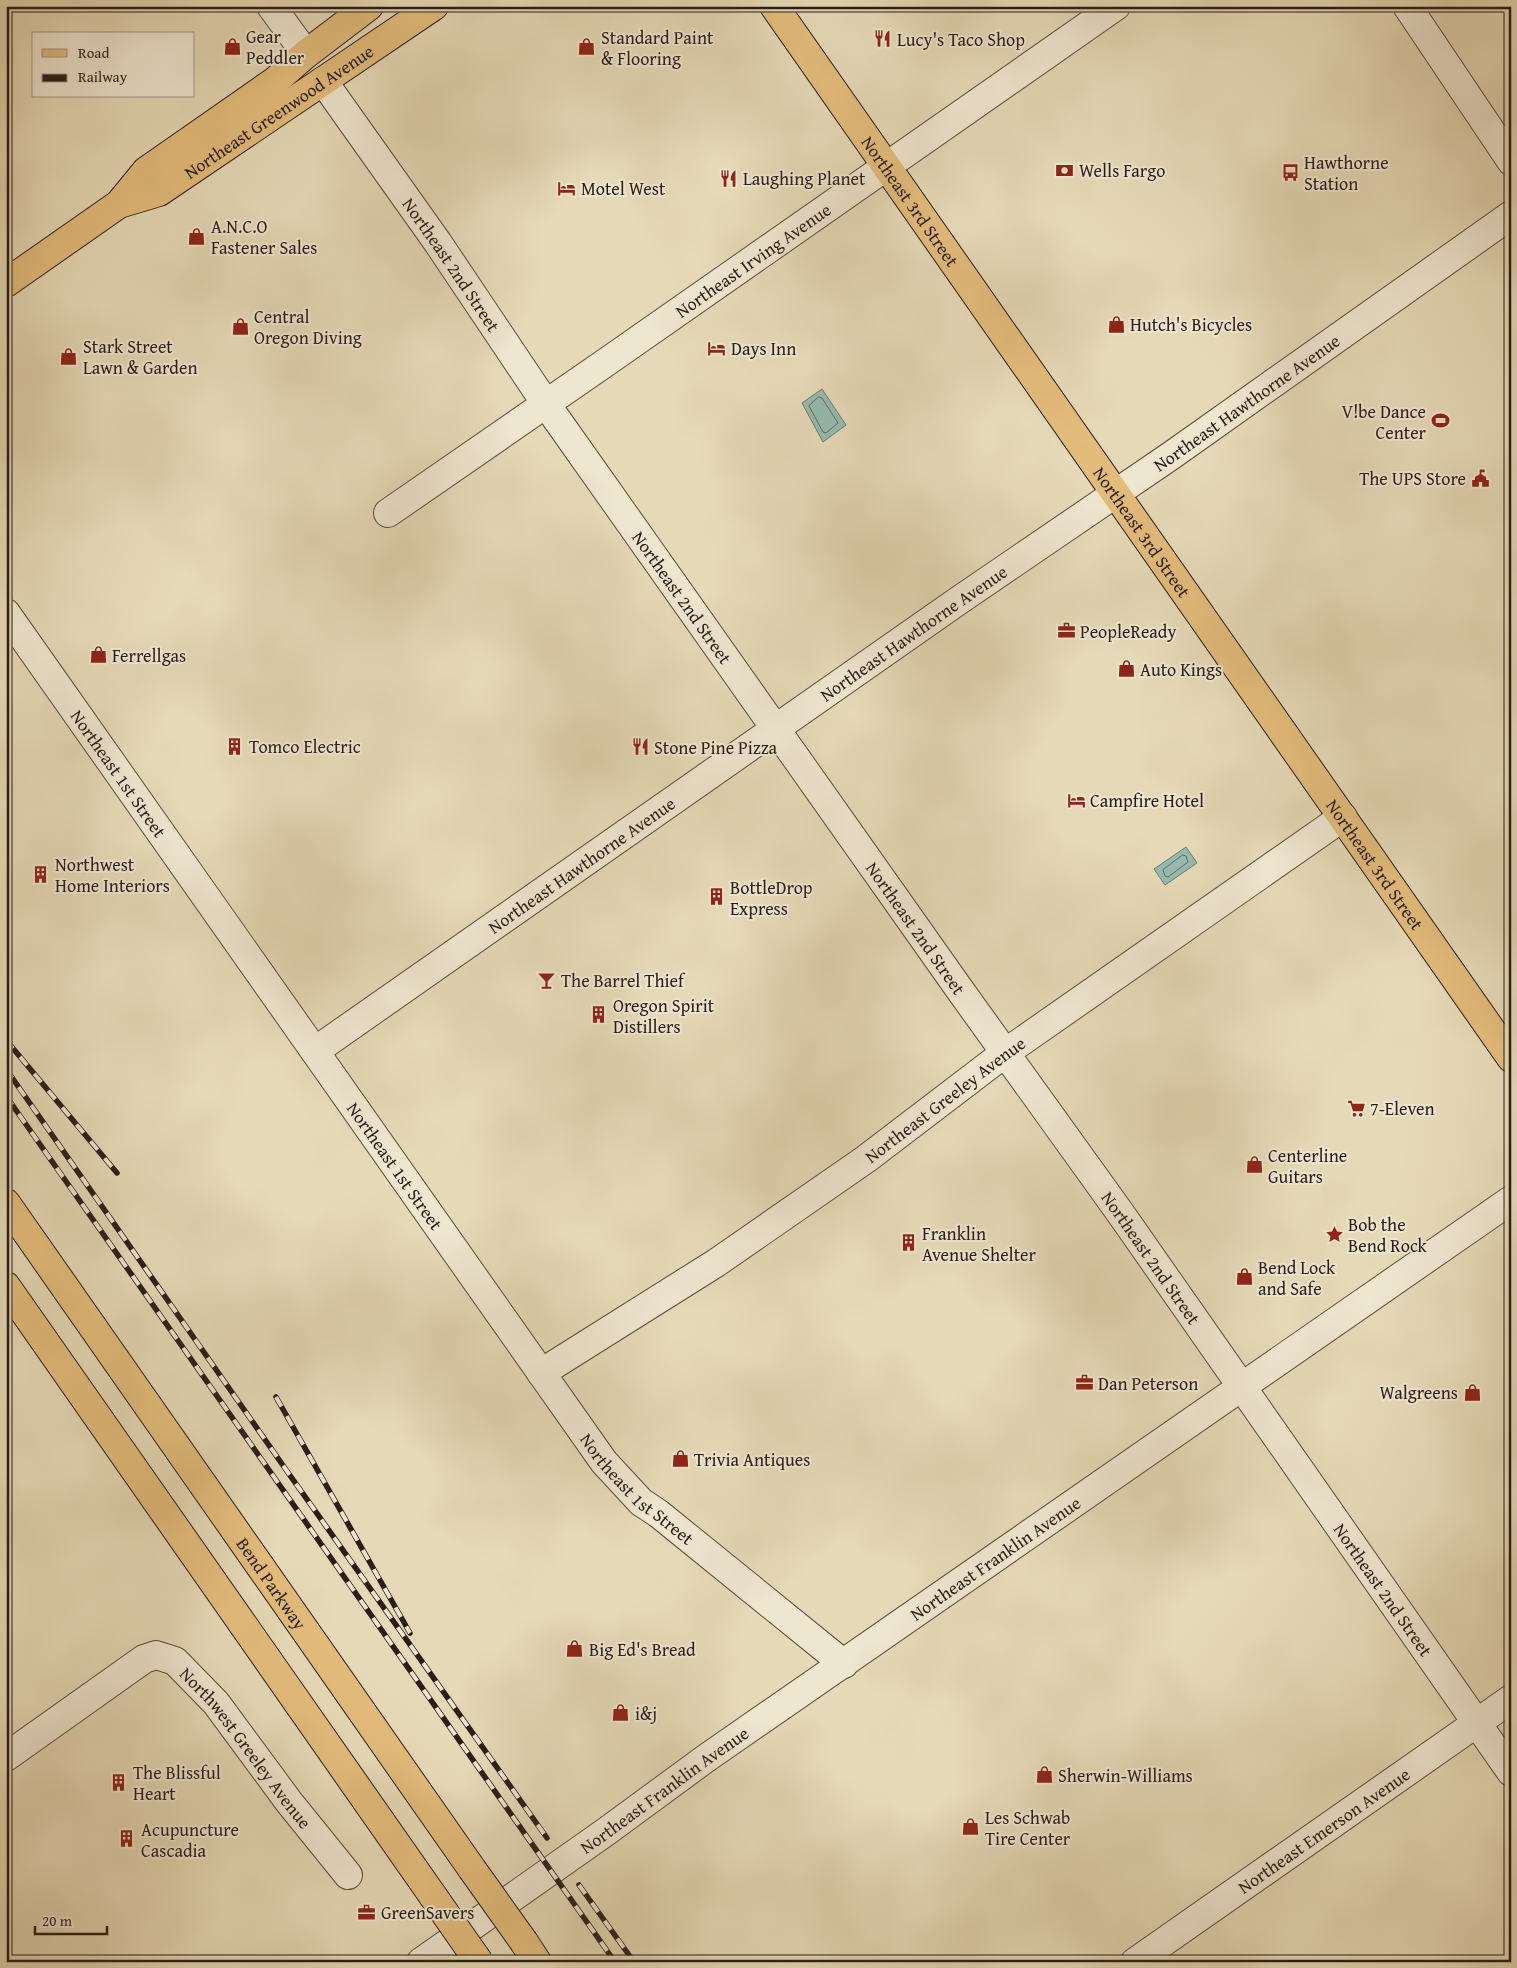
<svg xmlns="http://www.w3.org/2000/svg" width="1517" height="1968" font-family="'Gentium Book Plus',serif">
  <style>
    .water { fill: #96bab0; stroke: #6a7b72 }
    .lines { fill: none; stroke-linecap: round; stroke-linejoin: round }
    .shore { stroke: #606c63; stroke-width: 1 }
    .minor-casing { stroke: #584c3e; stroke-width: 30 }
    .major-casing { stroke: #291d16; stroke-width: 30 }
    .highway-casing { stroke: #291d16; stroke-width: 30 }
    .minor { stroke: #efe6d0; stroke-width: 28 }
    .major { stroke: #e3bc7c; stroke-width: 28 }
    .highway { stroke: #e3bc7c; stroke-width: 28 }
    .rail-casing { stroke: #291d16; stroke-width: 5.5 }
    .rail { stroke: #efe6d0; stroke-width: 4; stroke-dasharray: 11; stroke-linecap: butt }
    .highway-bridge-casing { stroke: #291d16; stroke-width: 30; stroke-linecap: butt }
    .highway-bridge { stroke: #e3bc7c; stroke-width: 28 }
    .labels { text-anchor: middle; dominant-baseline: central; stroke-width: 4; stroke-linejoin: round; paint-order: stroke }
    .poi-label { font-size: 18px; fill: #291d16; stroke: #efe6d0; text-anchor: start }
    .street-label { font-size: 18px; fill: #291d16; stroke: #efe6d0 }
  </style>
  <rect width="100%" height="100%" fill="#e6d9b7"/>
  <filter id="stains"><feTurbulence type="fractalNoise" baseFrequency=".004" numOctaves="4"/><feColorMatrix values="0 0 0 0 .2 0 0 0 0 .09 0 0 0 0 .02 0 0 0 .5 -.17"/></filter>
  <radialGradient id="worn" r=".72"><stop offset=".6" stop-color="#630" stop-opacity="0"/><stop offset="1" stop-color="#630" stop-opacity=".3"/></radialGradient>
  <!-- water -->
  <g class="water">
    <path d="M822,389L846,425L823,442L802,403Z"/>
    <path d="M1186,847L1197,863L1165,885L1154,869Z"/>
  </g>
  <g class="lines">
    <!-- shore -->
    <g class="shore">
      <path d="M819,397L822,398L838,423L826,433L823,432L809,406Z"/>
      <path d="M1183,855L1186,856L1188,862L1168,877L1165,876L1163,870Z"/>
    </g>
    <defs>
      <g id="minor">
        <path d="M271,6L306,54"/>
        <path d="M1407,6L1511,161"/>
        <path id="s1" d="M323,81L438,243L546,404L960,990L1121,1214L1511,1772"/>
        <path id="s2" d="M388,513L605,363L1116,6"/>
        <path id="s3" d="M6,613L604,1462L641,1502L659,1514L844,1664"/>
        <path id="s4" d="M315,1051L958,601L1172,455L1511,215"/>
        <path id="s5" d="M541,1373L716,1263L866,1159L1005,1053L1343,817"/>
        <path id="s6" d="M6,1757L144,1659L156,1655L175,1661L216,1703L289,1802L348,1875"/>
        <path id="s7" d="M421,1962L607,1831L705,1759L1511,1200"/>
        <path id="s8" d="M1135,1962L1511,1699"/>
      </g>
      <g id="major">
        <path id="s9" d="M774,6L1511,1058"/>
        <path id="s10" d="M119,204L159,192L434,6"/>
        <path d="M6,283L119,204L146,171L275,81L306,54L369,6"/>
      </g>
      <g id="highway">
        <path id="s11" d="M6,1203L472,1869"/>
        <path d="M6,1286L433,1896"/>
        <path d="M524,1942L537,1962"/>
      </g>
    </defs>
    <!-- minor casing -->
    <use href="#minor" class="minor-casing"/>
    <!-- major casing -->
    <use href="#major" class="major-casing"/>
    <!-- highway casing -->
    <use href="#highway" class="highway-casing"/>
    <!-- minor -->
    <use href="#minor" class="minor"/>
    <!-- major -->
    <use href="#major" class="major"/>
    <!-- highway -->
    <use href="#highway" class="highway"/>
    <defs>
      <g id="rail">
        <path d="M6,1040L117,1173"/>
        <path d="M6,1069L289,1474L547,1838"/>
        <path d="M6,1096L615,1962"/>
        <path d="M276,1397L410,1633"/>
        <path d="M579,1885L634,1962"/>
      </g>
    </defs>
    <!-- rail casing -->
    <use href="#rail" class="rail-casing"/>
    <!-- rail -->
    <use href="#rail" class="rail"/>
    <defs>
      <g id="highway-bridge">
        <path d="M472,1869L524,1942"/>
        <path d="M433,1896L479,1962"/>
      </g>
    </defs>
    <!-- highway-bridge casing -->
    <use href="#highway-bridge" class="highway-bridge-casing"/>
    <!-- highway-bridge -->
    <use href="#highway-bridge" class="highway-bridge"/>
  </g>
  <!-- icons -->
  <defs>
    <symbol id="restaurant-bare" viewBox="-9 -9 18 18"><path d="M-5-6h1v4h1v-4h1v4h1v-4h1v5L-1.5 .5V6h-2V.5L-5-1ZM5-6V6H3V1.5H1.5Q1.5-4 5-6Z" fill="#8f2418" stroke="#efe6d0" stroke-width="2.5" paint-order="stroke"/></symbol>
    <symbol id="shop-bare" viewBox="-9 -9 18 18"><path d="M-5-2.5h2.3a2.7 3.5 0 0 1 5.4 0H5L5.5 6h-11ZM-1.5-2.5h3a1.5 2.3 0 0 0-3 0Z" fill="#8f2418" stroke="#efe6d0" stroke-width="2.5" paint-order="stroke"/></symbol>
    <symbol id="bank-bare" viewBox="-9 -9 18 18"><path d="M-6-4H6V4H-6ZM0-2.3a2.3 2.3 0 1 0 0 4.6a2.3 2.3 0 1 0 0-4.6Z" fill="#8f2418" stroke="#efe6d0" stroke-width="2.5" paint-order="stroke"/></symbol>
    <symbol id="bus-bare" viewBox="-9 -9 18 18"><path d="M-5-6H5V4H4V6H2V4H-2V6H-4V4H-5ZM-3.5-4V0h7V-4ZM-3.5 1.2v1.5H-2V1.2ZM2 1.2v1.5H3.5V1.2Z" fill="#8f2418" stroke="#efe6d0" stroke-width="2.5" paint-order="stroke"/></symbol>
    <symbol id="hotel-bare" viewBox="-9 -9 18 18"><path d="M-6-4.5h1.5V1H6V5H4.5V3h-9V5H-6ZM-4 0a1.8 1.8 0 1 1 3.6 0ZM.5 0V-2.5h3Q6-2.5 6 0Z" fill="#8f2418" stroke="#efe6d0" stroke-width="2.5" paint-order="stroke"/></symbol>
    <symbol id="stadium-bare" viewBox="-9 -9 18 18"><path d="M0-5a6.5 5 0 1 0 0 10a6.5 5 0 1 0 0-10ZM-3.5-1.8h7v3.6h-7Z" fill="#8f2418" stroke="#efe6d0" stroke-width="2.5" paint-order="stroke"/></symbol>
    <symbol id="civic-bare" viewBox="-9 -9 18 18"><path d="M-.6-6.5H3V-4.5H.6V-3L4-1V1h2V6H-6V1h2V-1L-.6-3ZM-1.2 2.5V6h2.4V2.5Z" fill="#8f2418" stroke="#efe6d0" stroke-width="2.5" paint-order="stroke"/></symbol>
    <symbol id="office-bare" viewBox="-9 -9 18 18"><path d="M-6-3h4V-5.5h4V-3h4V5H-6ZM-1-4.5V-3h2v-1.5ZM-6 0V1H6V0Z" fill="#8f2418" stroke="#efe6d0" stroke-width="2.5" paint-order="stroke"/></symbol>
    <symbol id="building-bare" viewBox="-9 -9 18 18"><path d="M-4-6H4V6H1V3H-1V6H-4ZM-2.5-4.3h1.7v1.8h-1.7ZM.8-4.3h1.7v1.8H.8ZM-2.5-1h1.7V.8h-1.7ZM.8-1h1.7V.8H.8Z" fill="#8f2418" stroke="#efe6d0" stroke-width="2.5" paint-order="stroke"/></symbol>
    <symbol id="bar-bare" viewBox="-9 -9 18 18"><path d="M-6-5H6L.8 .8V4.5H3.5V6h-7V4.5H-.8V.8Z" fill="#8f2418" stroke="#efe6d0" stroke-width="2.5" paint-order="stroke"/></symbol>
    <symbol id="supermarket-bare" viewBox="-9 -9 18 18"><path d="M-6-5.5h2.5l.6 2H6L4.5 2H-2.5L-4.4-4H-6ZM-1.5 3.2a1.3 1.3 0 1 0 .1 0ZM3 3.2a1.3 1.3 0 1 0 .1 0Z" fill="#8f2418" stroke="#efe6d0" stroke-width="2.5" paint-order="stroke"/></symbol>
    <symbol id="sight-bare" viewBox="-9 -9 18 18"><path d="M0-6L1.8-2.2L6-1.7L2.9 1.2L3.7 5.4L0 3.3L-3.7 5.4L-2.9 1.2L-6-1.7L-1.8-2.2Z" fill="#8f2418" stroke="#efe6d0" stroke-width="2.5" paint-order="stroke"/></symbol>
  </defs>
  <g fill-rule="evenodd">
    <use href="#restaurant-bare" x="870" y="26" width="25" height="25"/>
    <use href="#shop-bare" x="220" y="34" width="25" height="25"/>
    <use href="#shop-bare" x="574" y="34" width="25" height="25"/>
    <use href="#bank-bare" x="1052" y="158" width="25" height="25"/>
    <use href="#bus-bare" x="1278" y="160" width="25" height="25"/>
    <use href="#restaurant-bare" x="716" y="166" width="25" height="25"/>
    <use href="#hotel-bare" x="554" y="176" width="25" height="25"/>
    <use href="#shop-bare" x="184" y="224" width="25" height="25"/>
    <use href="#shop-bare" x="1104" y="312" width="25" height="25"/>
    <use href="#shop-bare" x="228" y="314" width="25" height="25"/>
    <use href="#hotel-bare" x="704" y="336" width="25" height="25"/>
    <use href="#shop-bare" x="56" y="344" width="25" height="25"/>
    <use href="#stadium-bare" x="1428" y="408" width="25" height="25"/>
    <use href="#civic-bare" x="1468" y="466" width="25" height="25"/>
    <use href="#office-bare" x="1054" y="618" width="25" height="25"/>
    <use href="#shop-bare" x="86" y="642" width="25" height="25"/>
    <use href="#shop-bare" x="1114" y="656" width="25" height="25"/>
    <use href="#building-bare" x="222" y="734" width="25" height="25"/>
    <use href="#restaurant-bare" x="628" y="734" width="25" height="25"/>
    <use href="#hotel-bare" x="1064" y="788" width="25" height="25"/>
    <use href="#building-bare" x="28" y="862" width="25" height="25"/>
    <use href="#building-bare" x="704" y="884" width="25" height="25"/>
    <use href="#bar-bare" x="534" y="968" width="25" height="25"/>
    <use href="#building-bare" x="586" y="1002" width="25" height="25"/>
    <use href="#supermarket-bare" x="1344" y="1096" width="25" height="25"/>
    <use href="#shop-bare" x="1242" y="1152" width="25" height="25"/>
    <use href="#sight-bare" x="1322" y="1222" width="25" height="25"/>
    <use href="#building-bare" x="896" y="1230" width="25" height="25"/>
    <use href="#shop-bare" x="1232" y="1264" width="25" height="25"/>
    <use href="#office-bare" x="1072" y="1370" width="25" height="25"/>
    <use href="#shop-bare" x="1460" y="1380" width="25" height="25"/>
    <use href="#shop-bare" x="668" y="1446" width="25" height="25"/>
    <use href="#shop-bare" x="562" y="1636" width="25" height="25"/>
    <use href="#shop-bare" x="608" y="1700" width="25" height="25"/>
    <use href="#shop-bare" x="1032" y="1762" width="25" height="25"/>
    <use href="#building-bare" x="106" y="1770" width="25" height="25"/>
    <use href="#shop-bare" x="958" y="1814" width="25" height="25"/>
    <use href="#building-bare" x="114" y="1826" width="25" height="25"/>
    <use href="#office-bare" x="354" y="1900" width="25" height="25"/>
  </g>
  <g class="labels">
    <!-- poi labels -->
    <g class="poi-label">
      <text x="246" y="36">Gear<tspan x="246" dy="21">Peddler</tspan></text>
      <text x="601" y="37">Standard Paint<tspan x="601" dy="21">&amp; Flooring</tspan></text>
      <text x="897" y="39">Lucy's Taco Shop</text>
      <text x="1304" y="162">Hawthorne<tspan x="1304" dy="21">Station</tspan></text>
      <text x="1079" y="170">Wells Fargo</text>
      <text x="743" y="178">Laughing Planet</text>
      <text x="581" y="188">Motel West</text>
      <text x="211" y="226">A.N.C.O<tspan x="211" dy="21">Fastener Sales</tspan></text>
      <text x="254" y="316">Central<tspan x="254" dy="21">Oregon Diving</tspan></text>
      <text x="1130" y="324">Hutch's Bicycles</text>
      <text x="83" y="346">Stark Street<tspan x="83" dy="21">Lawn &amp; Garden</tspan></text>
      <text x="731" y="348">Days Inn</text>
      <text x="1426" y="411" text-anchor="end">V!be Dance<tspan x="1426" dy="21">Center</tspan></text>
      <text x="1466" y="478" text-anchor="end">The UPS Store</text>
      <text x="1080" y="631">PeopleReady</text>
      <text x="112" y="655">Ferrellgas</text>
      <text x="1140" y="669">Auto Kings</text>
      <text x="249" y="746">Tomco Electric</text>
      <text x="654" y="747">Stone Pine Pizza</text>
      <text x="1090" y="800">Campfire Hotel</text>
      <text x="55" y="864">Northwest<tspan x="55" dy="21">Home Interiors</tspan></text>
      <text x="730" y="887">BottleDrop<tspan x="730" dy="21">Express</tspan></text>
      <text x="561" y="980">The Barrel Thief</text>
      <text x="613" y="1005">Oregon Spirit<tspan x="613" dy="21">Distillers</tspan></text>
      <text x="1370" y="1108">7-Eleven</text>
      <text x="1268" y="1155">Centerline<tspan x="1268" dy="21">Guitars</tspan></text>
      <text x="1348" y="1224">Bob the<tspan x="1348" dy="21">Bend Rock</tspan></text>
      <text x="922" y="1233">Franklin<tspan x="922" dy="21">Avenue Shelter</tspan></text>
      <text x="1258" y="1267">Bend Lock<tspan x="1258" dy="21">and Safe</tspan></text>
      <text x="1098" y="1383">Dan Peterson</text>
      <text x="1458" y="1392" text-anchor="end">Walgreens</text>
      <text x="694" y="1459">Trivia Antiques</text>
      <text x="589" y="1649">Big Ed's Bread</text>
      <text x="635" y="1713">i&amp;j</text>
      <text x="133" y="1772">The Blissful<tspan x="133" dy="21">Heart</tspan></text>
      <text x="1058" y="1775">Sherwin-Williams</text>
      <text x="985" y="1817">Les Schwab<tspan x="985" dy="21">Tire Center</tspan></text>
      <text x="141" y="1829">Acupuncture<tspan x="141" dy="21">Cascadia</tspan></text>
      <text x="381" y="1912">GreenSavers</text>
    </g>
    <!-- street labels -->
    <g class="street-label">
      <text stroke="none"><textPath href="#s10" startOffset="186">Northeast Greenwood Avenue</textPath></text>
      <text stroke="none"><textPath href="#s9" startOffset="238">Northeast 3rd Street</textPath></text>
      <text stroke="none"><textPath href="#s2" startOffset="444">Northeast Irving Avenue</textPath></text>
      <text stroke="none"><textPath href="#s1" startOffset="224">Northeast 2nd Street</textPath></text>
      <text stroke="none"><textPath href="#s4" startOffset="1135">Northeast Hawthorne Avenue</textPath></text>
      <text stroke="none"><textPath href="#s9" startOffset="642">Northeast 3rd Street</textPath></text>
      <text stroke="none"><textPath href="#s1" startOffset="629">Northeast 2nd Street</textPath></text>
      <text stroke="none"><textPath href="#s4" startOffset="730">Northeast Hawthorne Avenue</textPath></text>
      <text stroke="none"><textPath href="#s3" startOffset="196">Northeast 1st Street</textPath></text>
      <text stroke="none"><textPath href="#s9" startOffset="1048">Northeast 3rd Street</textPath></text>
      <text stroke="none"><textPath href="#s4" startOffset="325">Northeast Hawthorne Avenue</textPath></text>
      <text stroke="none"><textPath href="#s1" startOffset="1034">Northeast 2nd Street</textPath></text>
      <text stroke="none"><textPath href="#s5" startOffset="488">Northeast Greeley Avenue</textPath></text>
      <text stroke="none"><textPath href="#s3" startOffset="676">Northeast 1st Street</textPath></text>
      <text stroke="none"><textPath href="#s1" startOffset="1439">Northeast 2nd Street</textPath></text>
      <text stroke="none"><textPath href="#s3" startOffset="1081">Northeast 1st Street</textPath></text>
      <text stroke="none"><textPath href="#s7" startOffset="702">Northeast Franklin Avenue</textPath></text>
      <text stroke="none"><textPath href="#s11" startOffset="464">Bend Parkway</textPath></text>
      <text stroke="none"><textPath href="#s1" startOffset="1844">Northeast 2nd Street</textPath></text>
      <text stroke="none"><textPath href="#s6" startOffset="314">Northwest Greeley Avenue</textPath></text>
      <text stroke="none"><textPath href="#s7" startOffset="298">Northeast Franklin Avenue</textPath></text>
      <text stroke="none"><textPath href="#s8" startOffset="230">Northeast Emerson Avenue</textPath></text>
    </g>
  </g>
  <!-- margin -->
  <rect width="1517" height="1968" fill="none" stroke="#e6d9b7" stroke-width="25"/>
  <rect x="8" y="8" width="1502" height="1953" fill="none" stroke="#291d16" stroke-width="2.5"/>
  <rect x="12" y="12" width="1492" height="1943" fill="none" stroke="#291d16"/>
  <!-- legend -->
  <rect x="32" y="32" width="162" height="65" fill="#efe6d0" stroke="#a09686"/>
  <rect x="42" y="49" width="25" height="8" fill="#e3bc7c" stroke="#a09686"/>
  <text x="78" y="58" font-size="15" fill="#291d16">Road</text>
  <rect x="42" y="74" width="25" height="8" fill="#291d16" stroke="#a09686"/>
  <text x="78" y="82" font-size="15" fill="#291d16">Railway</text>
  <!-- scale -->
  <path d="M35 1926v8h72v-8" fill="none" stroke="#291d16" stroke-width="2.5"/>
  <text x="42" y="1926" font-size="15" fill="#291d16" stroke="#efe6d0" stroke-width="4" paint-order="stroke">20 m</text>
  <rect width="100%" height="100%" filter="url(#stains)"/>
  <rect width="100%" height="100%" fill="url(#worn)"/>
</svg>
